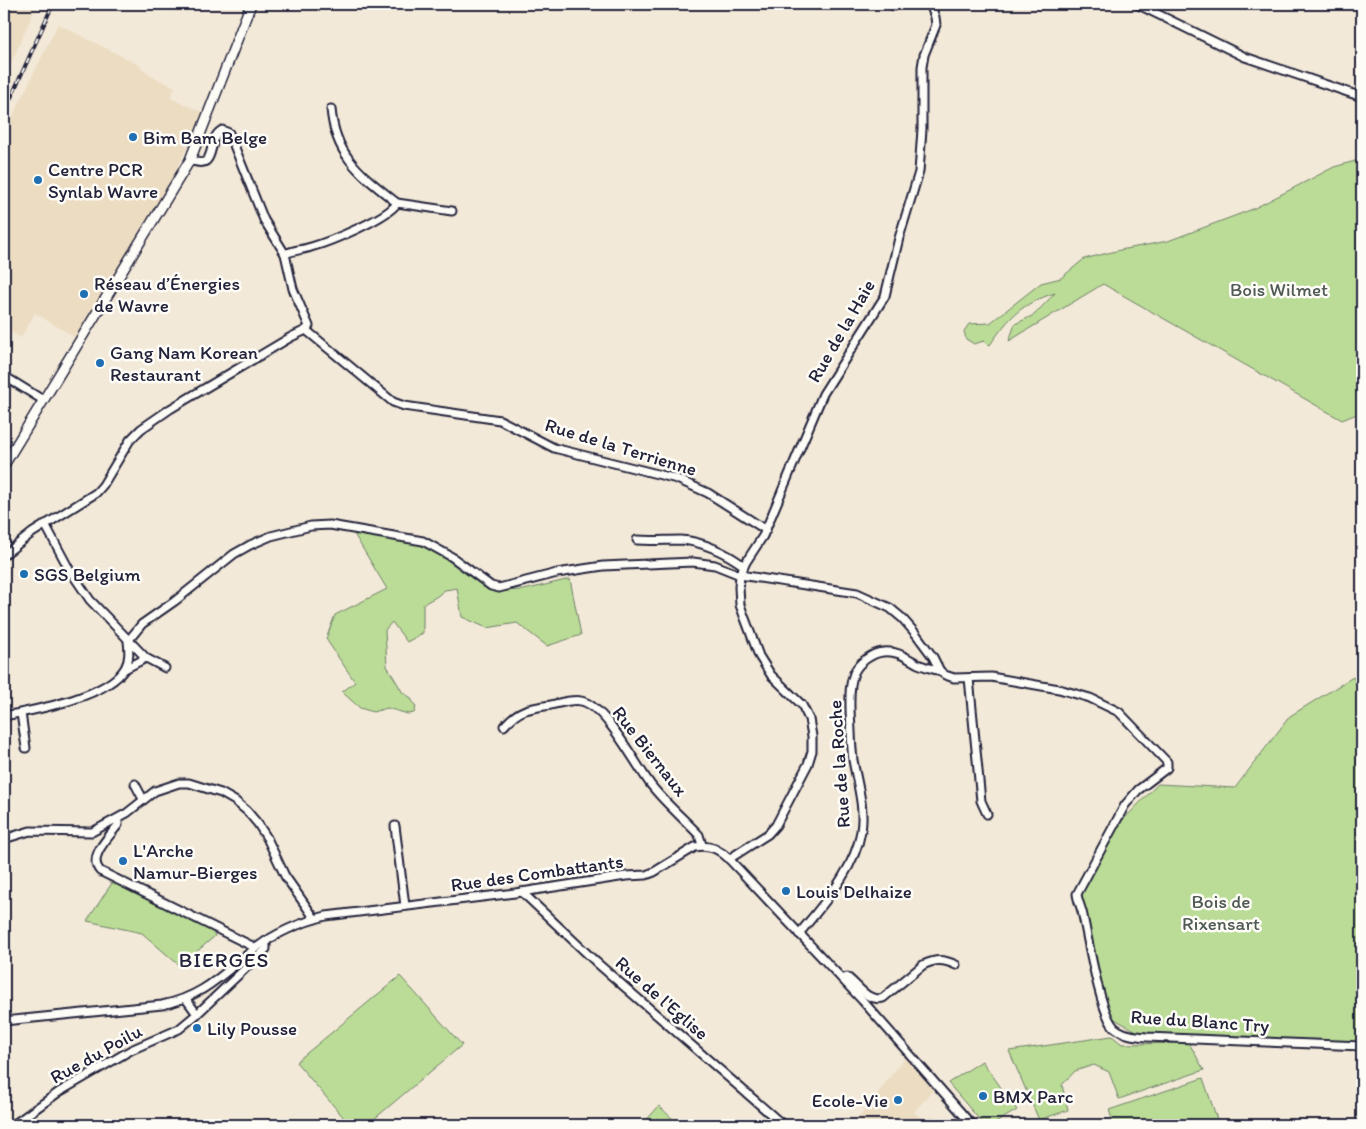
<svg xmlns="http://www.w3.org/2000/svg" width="1366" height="1129" font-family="Itim,sans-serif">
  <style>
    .built { fill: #ecdcc2 }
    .green { fill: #badc96; stroke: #6e7f68 }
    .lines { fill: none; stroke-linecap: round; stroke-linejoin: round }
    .minor-casing { stroke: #22223b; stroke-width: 11 }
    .major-casing { stroke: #22223b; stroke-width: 12 }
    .minor { stroke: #fdfcf7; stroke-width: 7 }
    .major { stroke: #fdfcf7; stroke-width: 9 }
    .rail-casing { stroke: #22223b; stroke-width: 4 }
    .rail { stroke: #fdfcf7; stroke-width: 2; stroke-dasharray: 5.5; stroke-linecap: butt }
    .poi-dot { fill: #1f6fb2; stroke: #fdfcf7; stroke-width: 2 }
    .labels { text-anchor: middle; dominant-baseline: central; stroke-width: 5; stroke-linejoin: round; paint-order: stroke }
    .poi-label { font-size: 19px; fill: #22223b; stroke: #fdfcf7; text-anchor: start }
    .park-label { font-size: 19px; fill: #505a56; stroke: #fdfcf7 }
    .street-label { font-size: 19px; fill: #22223b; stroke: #fdfcf7 }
    .quarter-label { font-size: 21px; letter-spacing: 1px; fill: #22223b; stroke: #fdfcf7 }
  </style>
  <rect width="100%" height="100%" fill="#f3e9d8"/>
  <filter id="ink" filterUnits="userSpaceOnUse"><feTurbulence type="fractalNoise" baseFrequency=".02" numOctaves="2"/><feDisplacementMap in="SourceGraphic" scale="10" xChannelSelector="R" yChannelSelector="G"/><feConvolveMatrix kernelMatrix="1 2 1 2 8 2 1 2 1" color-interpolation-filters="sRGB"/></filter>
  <g filter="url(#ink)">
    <!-- built -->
    <g class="built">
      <path d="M4,4H37L4,79Z"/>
      <path d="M58,24L139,65L151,76L175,87L170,98L204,113L164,195L76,338L35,313L21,338L4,327V134Z"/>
      <path d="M906,1056L934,1089L914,1112L926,1122L932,1115L939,1125H866L858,1119Z"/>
    </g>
    <!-- green -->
    <g class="green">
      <path d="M1362,159V412L1342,420L1103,284L1009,341L1015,324L1034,315L1055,293C1021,304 1010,316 990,345L984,341L974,344L966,339L964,331L969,324L990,323L1041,283L1061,278L1084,259L1120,250L1168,241L1253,209L1334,167Z"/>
      <path d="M354,534L391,535L420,541L453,558L500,591L524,590L570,579L581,635L547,646L517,623L487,628L462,617L457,588L445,590L436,597L423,604V633L407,642L392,622L385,630L387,666L403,693L410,697L416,707L414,713L408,714L387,708L373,712L360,708L342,692L355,682L326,639L335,615L387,589Z"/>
      <path d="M1353,677L1362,693V1043L1140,1033L1109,1016L1077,890L1119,824L1158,784L1235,788L1290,716Z"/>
      <path d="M114,880L211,929L215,936L180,966L142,933L87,921Z"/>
      <path d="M400,976L462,1045L367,1125H350L296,1062Z"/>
      <path d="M1112,1036L1122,1044L1189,1043L1204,1070L1119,1099L1109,1072L1094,1065L1075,1071L1062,1085L1068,1110L1039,1120L1009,1051Z"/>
      <path d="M982,1061L1017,1110L992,1125H984L948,1083Z"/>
      <path d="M1203,1078L1219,1125H1114L1109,1110Z"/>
      <path d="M659,1106L676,1122L674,1125H642Z"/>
    </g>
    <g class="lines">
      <defs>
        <g id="minor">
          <path d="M1137,4L1245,57L1362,97"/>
          <path d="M894,6L898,4"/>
          <path d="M331,109C335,157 362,175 397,203"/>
          <path d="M190,160C219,172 205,139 222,130L229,133L264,220L285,254L293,289L309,326L306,330"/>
          <path d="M285,254C293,250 302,250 311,247C329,242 388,218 397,203L452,211"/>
          <path d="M306,330L393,402L404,406L500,420L554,448L677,479L708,493L766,530"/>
          <path d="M4,376L43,400"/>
          <path d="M45,524L69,569L90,600L146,658L165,668"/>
          <path d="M637,540C651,541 665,540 680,540C702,541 727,553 744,566"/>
          <path d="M4,555L32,533L96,493L103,485L130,440L141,429L170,409L291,337L306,330"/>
          <path d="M125,669L146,658"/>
          <path d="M969,678L981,801L987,814"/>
          <path d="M21,713L26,748"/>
          <path d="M4,716C35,710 108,697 125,668C130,660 129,650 128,641L142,624L175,601L234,554L250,545L271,536L311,526L330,525L423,541L452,557L491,586L499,588L557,573L603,566L693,562L715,565L740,575L857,593L890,608L902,618L916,634L933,657L940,671L945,675L954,678L991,677L1059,689L1090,698L1119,712L1167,762V768L1138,790L1125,805L1077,894C1078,902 1082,909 1083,916C1088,939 1100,1012 1114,1027C1123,1035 1135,1036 1147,1037L1362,1046"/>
          <path d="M504,726C519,709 529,708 551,705C560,703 572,699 581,701C606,706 635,764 651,785C665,803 683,818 699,835L702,845"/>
          <path d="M135,784L143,799"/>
          <path d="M118,819V825C109,837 87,857 100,871L256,948"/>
          <path d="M395,826L405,906"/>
          <path d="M4,839L30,831L92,832L127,813L155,791L179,783H189L221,793L235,801L247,811L258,824L267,838L285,876L315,919"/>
          <path d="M729,859L768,834L776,825L808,764L812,751V736L809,719L802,705L771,675L759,656L740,605L739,587L740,575L746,562L763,536L823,394L885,296L899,238L919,172L922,129V67L924,55L936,25L935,17L930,4"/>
          <path d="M522,892L596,962L783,1125"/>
          <path d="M799,934C823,904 855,870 861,831C865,807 857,783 853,760C851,744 851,727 850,710C850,698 849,685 854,673C858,663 872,653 883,652C897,650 907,658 918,664C925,667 933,669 940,671"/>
          <path d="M842,979L847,977C858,985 868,1003 883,998L923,965C936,959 943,959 956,965"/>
          <path d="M197,1014L266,949V941"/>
          <path d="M4,1021L162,1005C205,996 223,973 256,948C276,933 302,922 326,916L515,893L626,876L646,875L654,872L695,847C709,844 719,849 729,859L862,1000L972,1125"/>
          <path d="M13,1125L59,1092L131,1050L179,1029L197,1014L186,999"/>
        </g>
        <path id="major" d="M4,465L190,160L251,4"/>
      </defs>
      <!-- minor casing -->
      <use href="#minor" class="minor-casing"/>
      <!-- major casing -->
      <use href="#major" class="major-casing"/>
      <!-- minor -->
      <use href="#minor" class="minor"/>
      <!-- major -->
      <use href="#major" class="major"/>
      <defs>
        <path id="rail" d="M4,113L53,4"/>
      </defs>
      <!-- rail casing -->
      <use href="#rail" class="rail-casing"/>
      <!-- rail -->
      <use href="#rail" class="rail"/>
    </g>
  </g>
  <!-- markers -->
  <g class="poi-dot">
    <circle cx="133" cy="137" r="5"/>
    <circle cx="38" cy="180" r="5"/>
    <circle cx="84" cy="294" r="5"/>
    <circle cx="100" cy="363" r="5"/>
    <circle cx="24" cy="574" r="5"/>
    <circle cx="123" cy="861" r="5"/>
    <circle cx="786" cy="891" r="5"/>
    <circle cx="197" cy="1028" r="5"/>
    <circle cx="983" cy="1096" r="5"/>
    <circle cx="898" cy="1100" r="5"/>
  </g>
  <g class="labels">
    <!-- poi labels -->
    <g class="poi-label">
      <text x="143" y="137">Bim Bam Belge</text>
      <text x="48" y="169">Centre PCR<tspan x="48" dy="22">Synlab Wavre</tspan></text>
      <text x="94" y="283">Réseau d’Énergies<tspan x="94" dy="22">de Wavre</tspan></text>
      <text x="110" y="352">Gang Nam Korean<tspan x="110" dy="22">Restaurant</tspan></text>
      <text x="34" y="574">SGS Belgium</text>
      <text x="133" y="850">L'Arche<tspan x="133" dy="22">Namur-Bierges</tspan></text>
      <text x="796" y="891">Louis Delhaize</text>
      <text x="207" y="1028">Lily Pousse</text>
      <text x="993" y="1096">BMX Parc</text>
      <text x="888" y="1100" text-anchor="end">Ecole-Vie</text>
    </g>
    <!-- park labels -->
    <g class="park-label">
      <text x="1279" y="289">Bois Wilmet</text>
      <text x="1221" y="901">Bois de<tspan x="1221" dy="22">Rixensart</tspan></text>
    </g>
    <!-- street labels -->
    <g class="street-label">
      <text transform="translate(841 331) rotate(-60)">Rue de la Haie</text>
      <text transform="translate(621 447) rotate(17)">Rue de la Terrienne</text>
      <text transform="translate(650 751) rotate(52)">Rue Biernaux</text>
      <text transform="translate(839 764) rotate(-94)">Rue de la Roche</text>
      <text transform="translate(537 873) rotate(-8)">Rue des Combattants</text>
      <text transform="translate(662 998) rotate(41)">Rue de l'Eglise</text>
      <text transform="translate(1200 1021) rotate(4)">Rue du Blanc Try</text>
      <text transform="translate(96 1054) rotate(-29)">Rue du Poilu</text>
    </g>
    <!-- quarter labels -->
    <g class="quarter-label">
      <text x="224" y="959">BIERGES</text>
    </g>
  </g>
  <!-- margin -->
  <rect width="1366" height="1129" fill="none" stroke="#fdfcf7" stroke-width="20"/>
  <rect x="10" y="10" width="1346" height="1109" fill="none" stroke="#22223b" stroke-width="2" filter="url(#ink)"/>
</svg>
